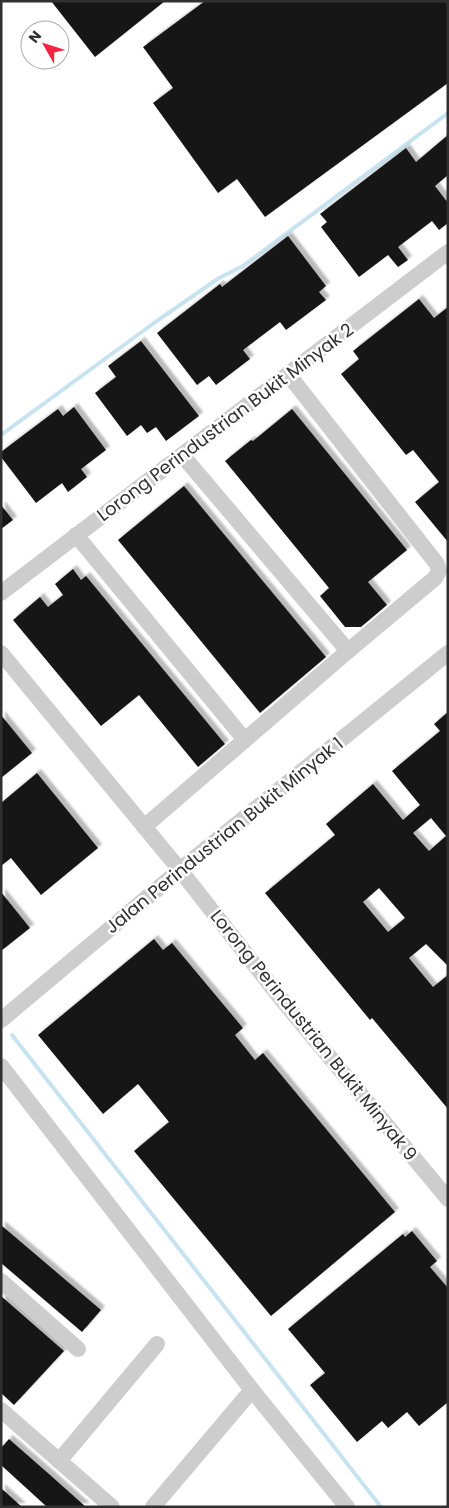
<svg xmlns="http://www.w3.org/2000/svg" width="449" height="1508" font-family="Poppins,sans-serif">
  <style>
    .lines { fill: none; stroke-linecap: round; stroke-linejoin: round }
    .stream { stroke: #c7e3ef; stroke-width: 4 }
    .building { fill: #171717; fill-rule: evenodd; filter: url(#shadow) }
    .minor { stroke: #cdcdcd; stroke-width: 16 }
    .labels { text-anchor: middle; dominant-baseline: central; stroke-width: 5; stroke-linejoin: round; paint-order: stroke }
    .street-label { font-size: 18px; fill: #303030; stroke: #fff }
  </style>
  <defs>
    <filter id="shadow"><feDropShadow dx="4" dy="-4" stdDeviation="1" flood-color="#0004"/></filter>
  </defs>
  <rect width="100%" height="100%" fill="#fff"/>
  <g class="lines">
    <!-- stream -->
    <g class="stream">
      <path d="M1,435L154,323L219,278L243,266L448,113"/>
      <path d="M12,1035L381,1507"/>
    </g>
  </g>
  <!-- building -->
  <g class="building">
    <path d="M51,1H165L95,57Z"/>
    <path d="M205,1H448V83L265,217L237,179L218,193L153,103L173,88L143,47Z"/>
    <path d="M448,135V175L435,186L448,203V223L439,230L432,221L398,247L408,260L398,267L388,255L359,277L321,227L327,222L320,214L406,148L416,162Z"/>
    <path d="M288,236L326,286L319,292L326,300L286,330L280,322L243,350L250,359L216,385L209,376L197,385L157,333L220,284L222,287Z"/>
    <path d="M419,299L434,318L448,307V542L415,502L439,482L413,450L406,455L341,374L359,359L353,351Z"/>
    <path d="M141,341L199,416L166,441L156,427L147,433L141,425L127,436L95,393L116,377L108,366Z"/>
    <path d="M74,407L106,450L81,469L87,477L68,492L62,483L36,503L1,457V452L58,409L63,416Z"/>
    <path d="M292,409L407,550L368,582L387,605L361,627H345L320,596L329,588L225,461L251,440L253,441Z"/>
    <path d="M184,486L326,657L260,713L118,540Z"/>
    <path d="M1,505L13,520L1,529Z"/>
    <path d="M73,569L81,580L86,576L225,744L198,767L139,695L101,726L13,620L40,597L48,607L63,595L55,584Z"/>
    <path d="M448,712V966L426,944L409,958L433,987L448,975V1109L372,1018L370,1020L265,893L335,835L326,824L373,784L403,820L420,805L392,771L440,731L434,724ZM431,818L446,836L429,851L413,833ZM379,888L405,918L388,932L363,902Z"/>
    <path d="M1,715L32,753L1,778Z"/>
    <path d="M37,773L98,848L41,895L11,858L1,866V803Z"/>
    <path d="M1,892L30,928L1,951Z"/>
    <path d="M154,939L163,950L172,943L243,1028L235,1035L255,1060L263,1053L395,1212L271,1316L134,1151L169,1122L138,1084L103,1114L38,1035Z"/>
    <path d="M1,1225L101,1310L82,1332L1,1263Z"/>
    <path d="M412,1231L437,1261L430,1267L448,1288V1402L419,1426L407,1412L388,1428L382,1421L357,1442L310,1385L325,1373L288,1329L403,1234L405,1237Z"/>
    <path d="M1,1296L64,1351L14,1405L1,1393Z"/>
    <path d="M9,1439L49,1474L86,1507H47L1,1465V1448Z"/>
    <path d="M1,1488L22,1507H1Z"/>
  </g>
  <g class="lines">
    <!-- minor -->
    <g class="minor">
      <path d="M182,455L348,651"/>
      <path d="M76,535L245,740"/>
      <path d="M1,593L448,252"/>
      <path d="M1,653L180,870L283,1001L448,1199"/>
      <path d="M144,827L348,651L435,578L439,571L437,564L288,374"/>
      <path d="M1,1020L180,870L448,653"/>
      <path d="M1,1066L252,1390L347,1507"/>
      <path d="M1,1281L78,1349"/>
      <path d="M1,1410L112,1507"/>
      <path d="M59,1461L157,1344"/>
      <path d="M153,1507L252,1390"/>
    </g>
  </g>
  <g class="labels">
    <!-- street labels -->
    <g class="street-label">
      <text transform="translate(225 422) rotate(-37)">Lorong Perindustrian Bukit Minyak 2</text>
      <text transform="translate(224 835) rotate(-39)">Jalan Perindustrian Bukit Minyak 1</text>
      <text transform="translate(314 1035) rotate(51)">Lorong Perindustrian Bukit Minyak 9</text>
    </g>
  </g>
  <!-- border -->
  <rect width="449" height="1508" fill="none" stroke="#303030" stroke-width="5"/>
  <!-- north arrow -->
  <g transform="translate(45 45) rotate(309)"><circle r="24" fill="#ffffff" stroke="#acacac"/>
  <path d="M0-4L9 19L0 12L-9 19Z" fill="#f62343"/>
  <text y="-8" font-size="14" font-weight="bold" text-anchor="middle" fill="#303030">N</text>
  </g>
</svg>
